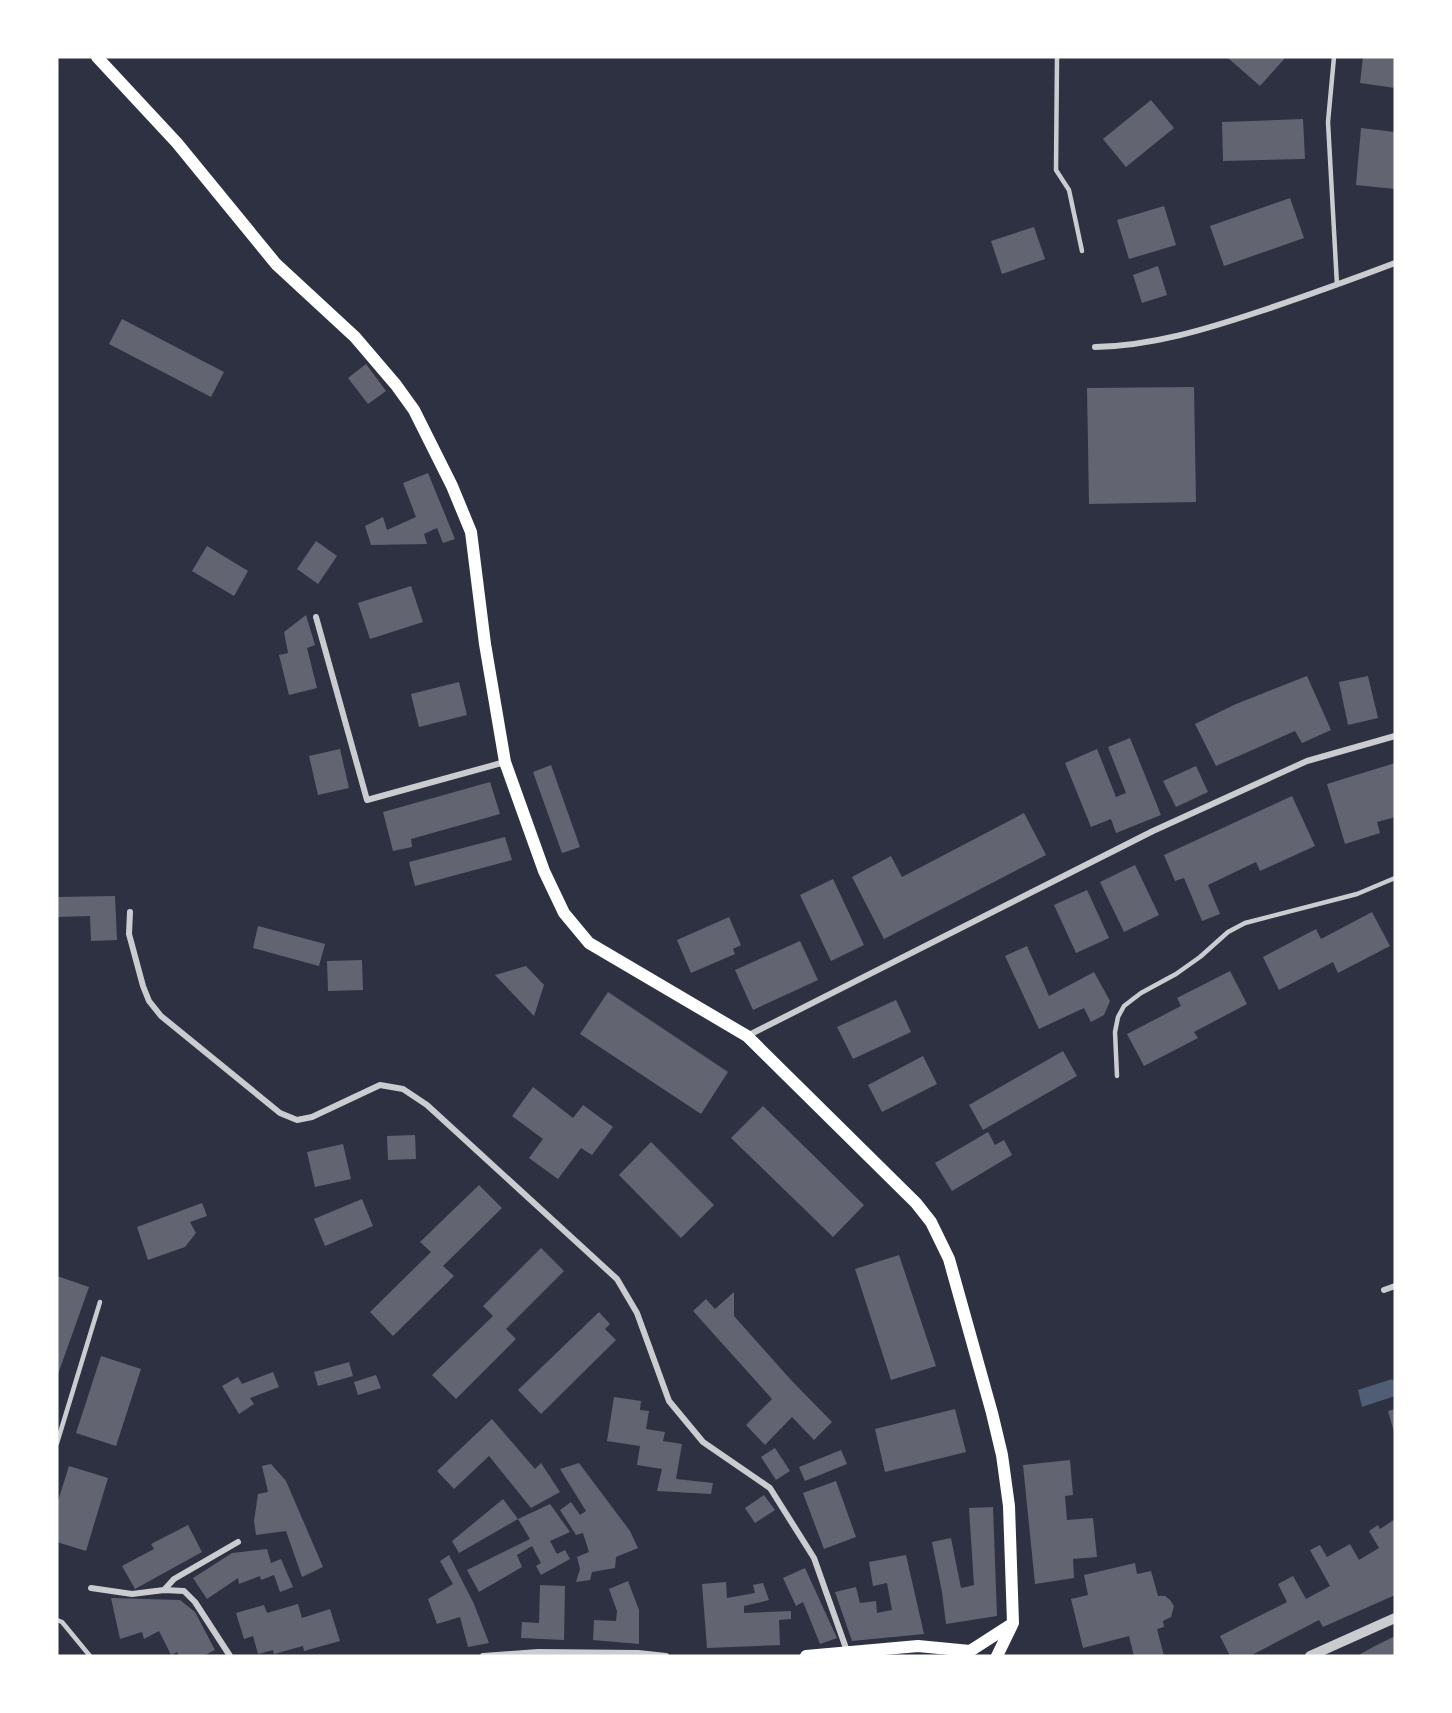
<svg xmlns="http://www.w3.org/2000/svg" width="1452" height="1713" font-family="Cabin,sans-serif">
  <style>
    .water { fill: #4f5d75 }
    .building { fill: #626471 }
    .lines { fill: none; stroke-linecap: round; stroke-linejoin: round }
    .service { stroke: #caccd0; stroke-width: 4.5 }
    .minor { stroke: #caccd0; stroke-width: 6 }
    .tertiary { stroke: #caccd0; stroke-width: 10 }
    .secondary { stroke: #fff; stroke-width: 12 }
  </style>
  <rect width="100%" height="100%" fill="#2d3142"/>
  <!-- water -->
  <path class="water" d="M1392,1379L1395,1382V1396L1362,1407L1358,1390Z"/>
  <!-- building -->
  <g class="building">
    <path d="M1229,57H1286L1260,86L1228,58Z"/>
    <path d="M1363,57H1395V88L1360,83Z"/>
    <path d="M1151,100L1174,128L1126,167L1103,139Z"/>
    <path d="M1303,119L1305,159L1223,161L1222,122Z"/>
    <path d="M1361,128L1395,132V189L1356,185Z"/>
    <path d="M1290,198L1304,238L1224,266L1210,226Z"/>
    <path d="M1164,206L1176,245L1129,259L1117,220Z"/>
    <path d="M1034,227L1045,259L1002,274L991,241Z"/>
    <path d="M1158,266L1167,295L1142,303L1133,275Z"/>
    <path d="M122,319L224,372L211,397L109,344Z"/>
    <path d="M366,364L386,391L368,404L348,378Z"/>
    <path d="M1194,387L1196,502L1089,504L1087,388Z"/>
    <path d="M428,473L455,539L443,543L437,528L424,534L427,544L371,545L365,526L383,517L387,530L416,517L403,483Z"/>
    <path d="M316,541L337,556L318,584L297,569Z"/>
    <path d="M207,546L248,571L234,596L192,571Z"/>
    <path d="M411,586L423,622L370,639L358,603Z"/>
    <path d="M306,615L315,645L307,648L317,688L289,695L279,655L288,653L284,632Z"/>
    <path d="M1307,676L1331,730L1302,743L1295,731L1216,766L1195,724L1236,704Z"/>
    <path d="M1368,676L1378,718L1348,725L1339,682Z"/>
    <path d="M459,682L467,715L419,727L411,694Z"/>
    <path d="M1130,738L1161,815L1116,833L1111,819L1091,827L1065,763L1097,749L1116,797L1126,793L1108,747Z"/>
    <path d="M340,749L349,788L318,795L309,756Z"/>
    <path d="M1395,763V817L1377,822L1380,833L1345,844L1327,784Z"/>
    <path d="M551,765L580,847L562,853L533,772Z"/>
    <path d="M1196,766L1208,792L1176,807L1163,781Z"/>
    <path d="M490,782L500,814L411,839L412,847L393,851L383,812Z"/>
    <path d="M1292,796L1315,846L1260,871L1256,862L1208,885L1220,914L1202,921L1184,878L1175,881L1164,855Z"/>
    <path d="M1024,813L1046,855L884,939L852,877L891,856L902,877Z"/>
    <path d="M505,837L512,860L415,886L409,862Z"/>
    <path d="M1135,865L1159,915L1124,932L1100,882Z"/>
    <path d="M833,879L864,945L831,961L800,895Z"/>
    <path d="M1087,890L1109,938L1076,953L1054,905Z"/>
    <path d="M115,896L117,940L91,941L90,916L57,917V897Z"/>
    <path d="M1372,912L1390,946L1338,973L1333,962L1279,990L1263,957L1316,929L1321,939Z"/>
    <path d="M729,917L741,945L733,949L735,954L691,973L677,940Z"/>
    <path d="M258,926L325,944L319,966L253,948Z"/>
    <path d="M800,941L818,980L753,1010L735,970Z"/>
    <path d="M1027,946L1049,996L1094,972L1110,1001L1104,1015L1091,1022L1084,1008L1039,1029L1005,956Z"/>
    <path d="M362,960L363,990L328,991L327,961Z"/>
    <path d="M526,966L544,985L534,1016L495,975Z"/>
    <path d="M1230,971L1247,1004L1194,1032L1198,1038L1144,1066L1127,1034L1181,1006L1177,998Z"/>
    <path d="M608,992L728,1072L701,1114L580,1034Z"/>
    <path d="M896,1000L911,1032L853,1059L837,1027Z"/>
    <path d="M1063,1051L1077,1076L983,1130L969,1105Z"/>
    <path d="M923,1056L937,1084L882,1112L868,1085Z"/>
    <path d="M533,1087L573,1118L583,1105L613,1127L592,1155L581,1148L558,1179L529,1158L543,1139L512,1116Z"/>
    <path d="M763,1106L864,1205L833,1237L731,1138Z"/>
    <path d="M988,1132L995,1145L1004,1140L1012,1155L952,1191L935,1163Z"/>
    <path d="M415,1135L416,1159L388,1160L387,1136Z"/>
    <path d="M651,1142L714,1205L681,1238L619,1175Z"/>
    <path d="M343,1144L351,1179L315,1187L307,1152Z"/>
    <path d="M479,1185L502,1208L443,1266L454,1276L393,1336L370,1312L431,1252L420,1242Z"/>
    <path d="M362,1199L373,1226L325,1246L314,1219Z"/>
    <path d="M202,1203L207,1216L190,1222L196,1233L185,1247L148,1260L137,1227Z"/>
    <path d="M541,1248L564,1271L506,1329L516,1339L456,1399L432,1375L493,1316L483,1306Z"/>
    <path d="M899,1255L936,1366L891,1380L855,1269Z"/>
    <path d="M57,1276L89,1287L57,1377Z"/>
    <path d="M734,1292V1316L791,1380L832,1422L814,1440L792,1417L765,1445L746,1425L772,1399L693,1311L706,1299L715,1309Z"/>
    <path d="M599,1312L610,1324L605,1329L616,1340L541,1414L518,1390Z"/>
    <path d="M101,1356L141,1369L116,1446L76,1433Z"/>
    <path d="M349,1362L353,1376L318,1386L314,1372Z"/>
    <path d="M273,1372L279,1387L250,1398L254,1404L239,1414L222,1386L238,1377L242,1384Z"/>
    <path d="M376,1375L381,1388L358,1395L354,1382Z"/>
    <path d="M614,1397L641,1401L640,1410L649,1411L646,1429L665,1432L663,1441L682,1444L676,1479L713,1483L711,1494L657,1491L662,1469L637,1465L640,1446L607,1441Z"/>
    <path d="M955,1409L966,1452L885,1472L875,1429Z"/>
    <path d="M1395,1409V1431L1394,1432L1388,1411Z"/>
    <path d="M492,1419L535,1469L541,1463L560,1492L531,1508L489,1456L454,1489L437,1471Z"/>
    <path d="M775,1448L790,1471L776,1480L761,1457Z"/>
    <path d="M841,1450L847,1464L805,1481L799,1467Z"/>
    <path d="M1070,1460L1073,1495L1065,1496L1067,1520L1093,1518L1097,1557L1073,1559L1074,1578L1035,1584L1023,1465Z"/>
    <path d="M579,1463L630,1531L638,1548L616,1557L615,1568L592,1572L590,1580L576,1582L580,1569L577,1557L589,1552L583,1533L576,1535L560,1510L571,1502L580,1515L586,1511L560,1469Z"/>
    <path d="M271,1464L286,1481L323,1567L302,1577L286,1531L256,1535L254,1521L258,1494L268,1492L262,1466Z"/>
    <path d="M69,1466L108,1478L86,1551L57,1542V1504Z"/>
    <path d="M836,1481L856,1537L824,1549L803,1493Z"/>
    <path d="M764,1495L775,1510L755,1523L745,1508Z"/>
    <path d="M503,1499L518,1519L459,1553L452,1541Z"/>
    <path d="M550,1504L570,1532L550,1541L557,1554L565,1550L570,1559L541,1575L536,1566L541,1563L532,1546L517,1555L522,1567L479,1592L467,1570L530,1539L518,1519Z"/>
    <path d="M993,1507L997,1616L946,1624L942,1592L932,1542L951,1538L961,1588L974,1585L969,1508Z"/>
    <path d="M1395,1519V1595L1323,1627L1319,1620L1250,1656H1230L1220,1636L1287,1602L1278,1584L1293,1576L1306,1599L1330,1586L1310,1550L1320,1545L1327,1557L1350,1544L1359,1560L1379,1548L1369,1531L1378,1525L1380,1529Z"/>
    <path d="M188,1525L202,1552L135,1589L122,1566L154,1549L151,1544Z"/>
    <path d="M267,1549L271,1563L281,1559L293,1587L280,1592L274,1575L261,1580L260,1576L239,1584L238,1578L207,1599L193,1578L232,1553Z"/>
    <path d="M449,1555L474,1604L489,1643L468,1647L460,1617L437,1624L428,1599L453,1584L440,1561Z"/>
    <path d="M906,1555L924,1634L852,1641L835,1592L856,1587L860,1603L876,1601L877,1613L892,1610L887,1583L873,1586L869,1562Z"/>
    <path d="M1135,1563L1137,1574L1151,1571L1158,1596H1165L1170,1600L1174,1606L1171,1617L1163,1621L1164,1627L1157,1629L1164,1656H1134L1129,1636L1083,1648L1071,1599L1088,1595L1084,1575Z"/>
    <path d="M805,1568L837,1638L820,1644L803,1602L796,1606L783,1578Z"/>
    <path d="M628,1581L639,1610V1644L593,1640L594,1620L616,1621L617,1611L609,1589Z"/>
    <path d="M726,1582L727,1598L755,1593L753,1585L763,1583L769,1600L744,1606V1613L791,1611V1619L779,1620L780,1645L707,1648L702,1584Z"/>
    <path d="M540,1585L565,1586L564,1640L521,1638L522,1622L539,1623Z"/>
    <path d="M111,1598L180,1600L195,1612L215,1650L203,1656H179L177,1652L171,1655L159,1631L144,1639L142,1632L120,1639Z"/>
    <path d="M298,1604L302,1618L330,1609L340,1641L304,1651L303,1646L274,1654L273,1650L258,1654L253,1636L244,1639L236,1613L264,1605L267,1613Z"/>
    <path d="M1395,1636V1656H1357L1373,1647Z"/>
  </g>
  <g class="lines">
    <!-- service -->
    <g class="service">
      <path d="M1057,57L1056,170L1069,190L1082,251"/>
      <path d="M1334,57L1328,122L1337,285"/>
      <path d="M1117,1076L1115,1032L1118,1017L1124,1006L1141,993L1176,974L1200,957L1228,932L1245,923L1357,894L1395,878"/>
      <path d="M57,1443L100,1302"/>
      <path d="M57,1620L62,1622L90,1656"/>
    </g>
    <!-- minor -->
    <g class="minor">
      <path d="M1095,347C1152,346 1207,329 1261,311C1306,296 1350,280 1395,263"/>
      <path d="M316,617L367,800L505,762"/>
      <path d="M130,912L129,934L143,986L149,1001L161,1016L280,1113L297,1120L312,1117L380,1085L403,1089L427,1105L617,1279L637,1313L669,1401L703,1442L770,1488L814,1558L847,1651"/>
      <path d="M747,1036L1153,831L1307,761L1395,736"/>
      <path d="M1384,1290L1395,1286"/>
      <path d="M91,1588L132,1594L164,1590L184,1591L195,1602L230,1656"/>
      <path d="M164,1590L174,1579L238,1542"/>
      <path d="M483,1656L538,1652L638,1653L666,1656"/>
    </g>
    <!-- tertiary -->
    <path class="tertiary" d="M1310,1656L1395,1618"/>
    <!-- secondary -->
    <g class="secondary">
      <path d="M97,57L177,143L276,264L355,337L396,385L414,410L452,486L471,532L485,644L505,762L544,871L564,913L589,943L747,1036L916,1203L931,1222L949,1259L992,1413L1002,1455L1009,1506L1013,1623L997,1656"/>
      <path d="M806,1656L918,1646L970,1651L1012,1624"/>
    </g>
  </g>
  <!-- border -->
  <rect width="1452" height="1713" fill="none" stroke="#ffffff" stroke-width="117"/>
</svg>
